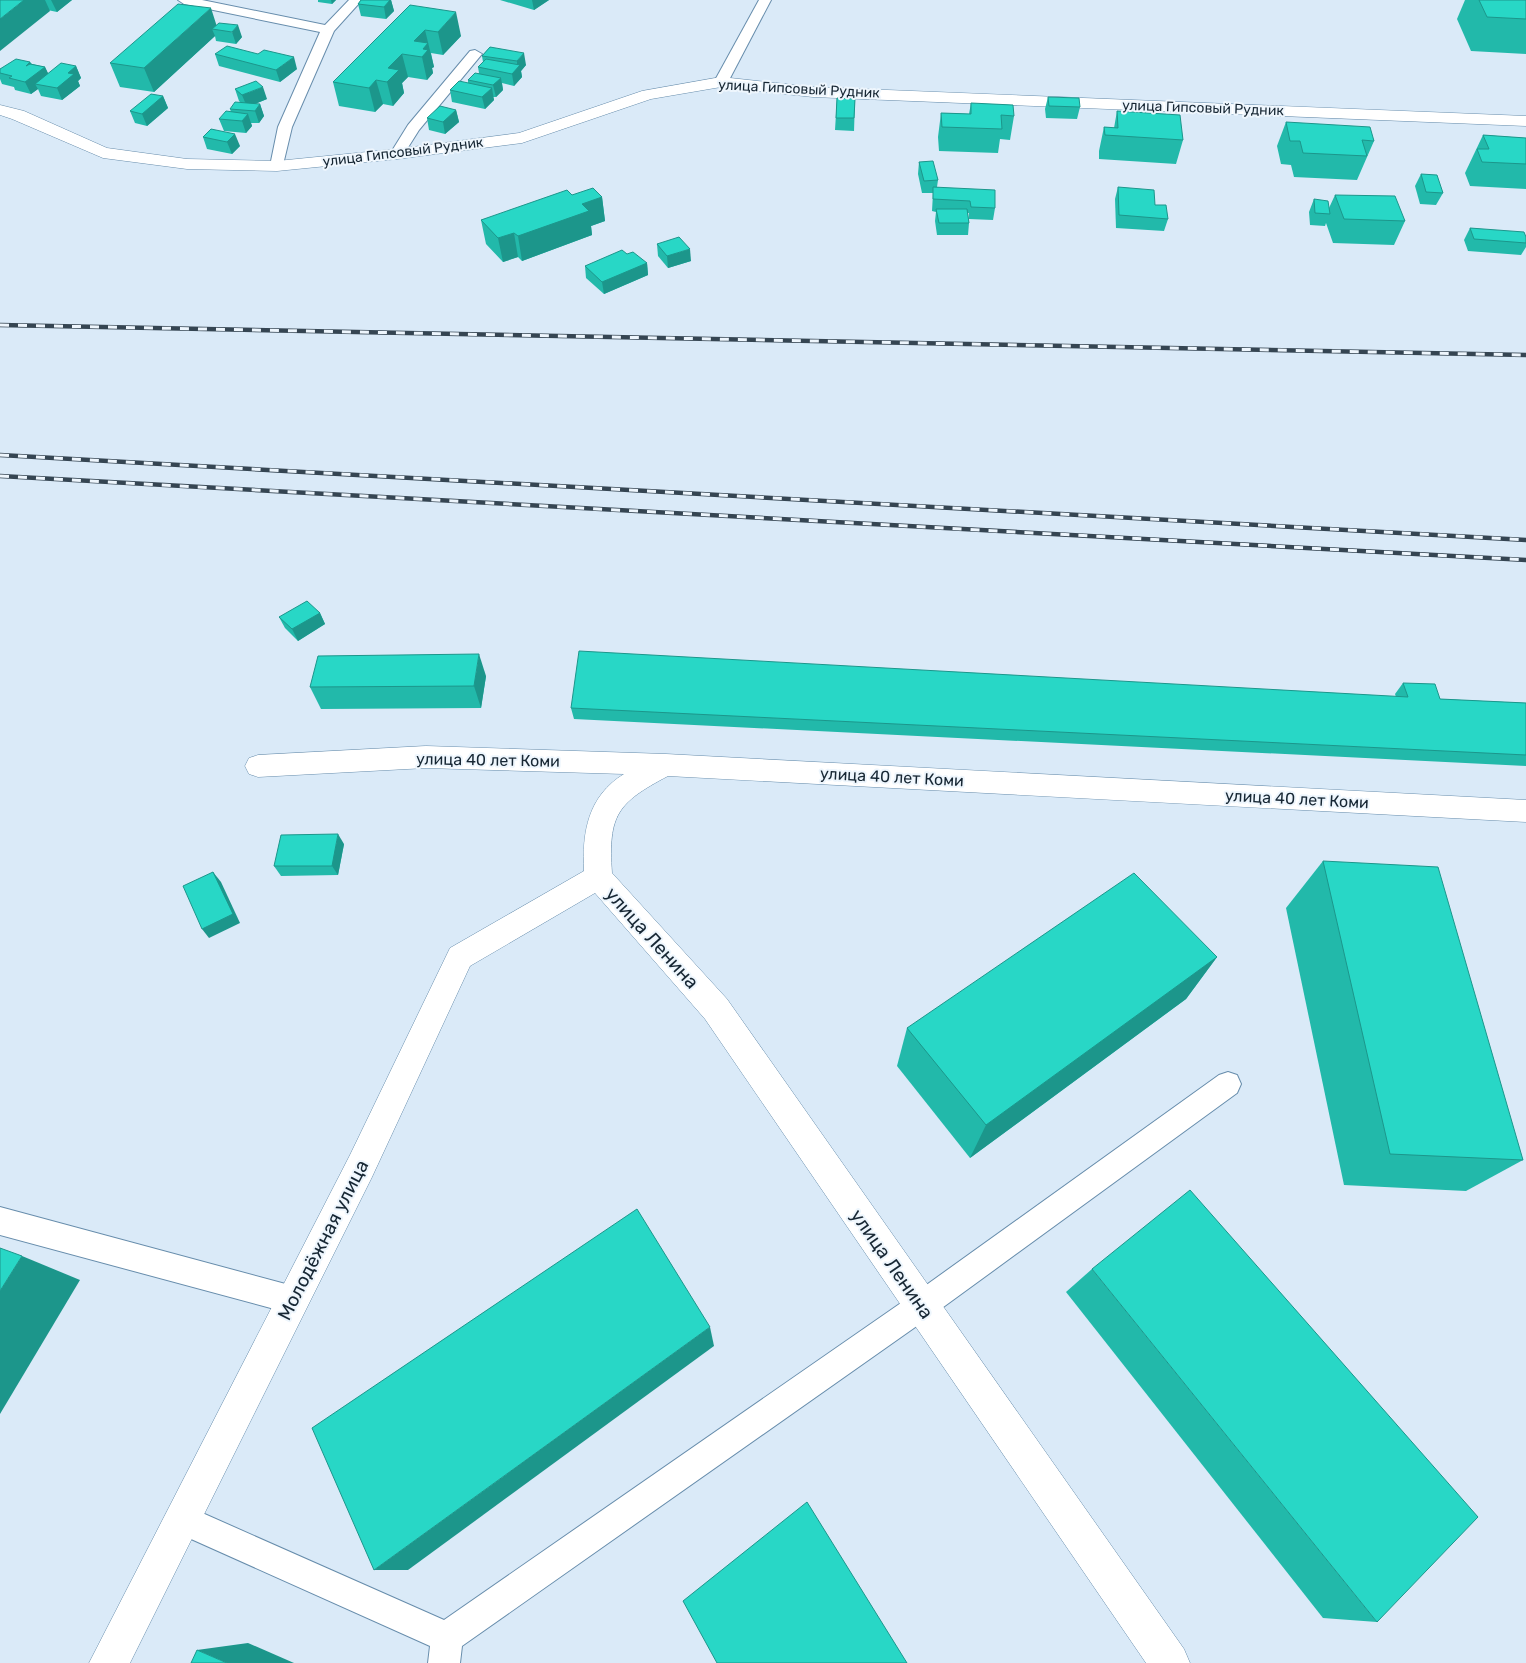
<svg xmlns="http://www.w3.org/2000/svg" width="1526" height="1663" font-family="Rubik,sans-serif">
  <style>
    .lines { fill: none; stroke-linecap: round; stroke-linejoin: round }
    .lane-casing { stroke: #678dac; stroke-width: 2 }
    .street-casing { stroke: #678dac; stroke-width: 1 }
    .lane { fill: #fff; fill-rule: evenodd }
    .street { fill: #fff; fill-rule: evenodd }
    .rail-casing { stroke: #354552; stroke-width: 4.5 }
    .rail { stroke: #eef6fd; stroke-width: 3; stroke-dasharray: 9; stroke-linecap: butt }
    .wall { fill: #22b9aa }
    .shaded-wall { fill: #1c968b }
    .building { fill: #28d7c6; stroke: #1c968b }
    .labels { text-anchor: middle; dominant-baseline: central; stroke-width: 4; stroke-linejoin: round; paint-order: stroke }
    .far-street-label { font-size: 14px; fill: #172734; stroke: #eef6fd }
    .street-label { font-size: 16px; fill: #172734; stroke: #eef6fd }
    .near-street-label { font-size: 19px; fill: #172734; stroke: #eef6fd }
  </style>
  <rect width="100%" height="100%" fill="#daeaf8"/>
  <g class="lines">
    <defs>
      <g id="lane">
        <path d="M178,0H202L325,25L349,0H362L334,31L292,127L282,169H272L270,166L278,127L320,32L184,4Z"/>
        <path d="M759,0H771L728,82L726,85H716L714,82Z"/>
        <path d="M475,50L482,54L419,130L402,157H392L390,154L408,125L470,51Z"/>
        <path d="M1228,1072L1237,1075L1241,1084L1237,1093L931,1316L462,1646L460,1663H428L430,1646L171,1530L167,1519L171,1508L182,1504L444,1620L911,1296L1219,1075Z"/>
        <path d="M0,1207L293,1286L303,1290L307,1300L303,1310L293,1314L0,1235Z"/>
      </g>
      <g id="street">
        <path d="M721,77L813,87L1526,116V126L813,97L721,87L651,99L522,143L397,159L277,171L187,169L103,158L12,119L0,115V105L24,111L107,148L187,159L277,161L397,149L519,133L642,91Z"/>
        <path d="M426,746L666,754L1526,800V822L668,776C617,803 608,815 612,873L727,999L1184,1649L1190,1663H1146L705,1019L595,893L470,966L372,1177L130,1663H89L350,1155L450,948L584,871C582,832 588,796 624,774L426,768L258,777L249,774L245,766L249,758L258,755Z"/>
      </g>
    </defs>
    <!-- lane casing -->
    <use href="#lane" class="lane-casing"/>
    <!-- street casing -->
    <use href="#street" class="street-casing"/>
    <!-- lane -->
    <use href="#lane" class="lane"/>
    <!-- street -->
    <use href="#street" class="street"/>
    <defs>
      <g id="rail">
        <path d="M0,325L1526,355"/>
        <path d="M0,455L1526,540"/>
        <path d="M0,476L1526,560"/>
      </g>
    </defs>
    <!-- rail casing -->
    <use href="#rail" class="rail-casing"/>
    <!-- rail -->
    <use href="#rail" class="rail"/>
  </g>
  <!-- wall -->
  <g class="wall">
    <path d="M0,0H72L57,12Z"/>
    <path d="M318,0H336L332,4L318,2Z"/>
    <path d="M361,0H391L394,11L386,19L361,16L358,4Z"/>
    <path d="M500,0H549L534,10Z"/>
    <path d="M1465,0H1526V54L1471,51L1457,19Z"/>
    <path d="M410,5L461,36L443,55L431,53L434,67L432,68L433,73L427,80L408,77L402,83L404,93L393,106L383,104L375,112L339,106L333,82Z"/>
    <path d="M216,25L242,37L236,44L216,41L215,36L154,92L120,87L110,63Z"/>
    <path d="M490,47L526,65L521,71L522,77L514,86L502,83L503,90L496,97H493L494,100L485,109L452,102L450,90L468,83V80L479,73L478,67L483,62L482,56Z"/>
    <path d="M215,54L297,69L280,82L219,66Z"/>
    <path d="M30,62L32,64L45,67L48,74L76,66L81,78L78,81L80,86L62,100L41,96L38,89L31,94L15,90L14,87L2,84L0,79V69Z"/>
    <path d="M235,89L267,99L255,104H260L264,116L259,123H251L252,126L246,133L224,131L219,119L231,112L230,109L241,103L239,101Z"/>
    <path d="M163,96L168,108L147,126L135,123L130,111Z"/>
    <path d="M1048,97L1080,107L1077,119L1046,118L1045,109Z"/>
    <path d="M837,98L855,99L854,131L835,130Z"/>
    <path d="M971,103L1014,116L1010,140L1000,139L998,153L939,151L938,137L941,113L969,114Z"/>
    <path d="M456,110L459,122L445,134L429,130L427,118Z"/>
    <path d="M1117,111L1183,140L1176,164L1099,159V151L1104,127L1114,128Z"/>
    <path d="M1286,122L1374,141L1357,180L1294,177L1291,165L1281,164L1277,146Z"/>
    <path d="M211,129L240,146L232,154L207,149L203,137Z"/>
    <path d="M1483,135L1526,138V189L1470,186L1465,173Z"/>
    <path d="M919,162L938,180L937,187L995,208L993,220L969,219V213H968L969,223L968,235H937L935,221L936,212L932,211L933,193H922L918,174Z"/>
    <path d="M1421,174L1443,193L1436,205L1420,204L1415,186Z"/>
    <path d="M1118,187L1155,205L1168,219L1164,231L1116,228L1115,199Z"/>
    <path d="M572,195L602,197L605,221L591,226L592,235L522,261L518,257L503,262L486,244L481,220Z"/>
    <path d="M1335,195L1405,221L1394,245L1333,243L1326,223L1325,226L1310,225L1309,212L1314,199L1329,208Z"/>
    <path d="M1470,228L1526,237V247L1521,255L1468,251L1464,240Z"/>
    <path d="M657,244L691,261L668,268L658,256Z"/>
    <path d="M627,254L647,263L648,275L604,294L586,278L585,266Z"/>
    <path d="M320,613L325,624L298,641L285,628L279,617Z"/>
    <path d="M486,676L481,708L321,709L310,687Z"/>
    <path d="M1403,683L1440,699L1526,703V766L574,719L571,708L1396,697L1395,694Z"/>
    <path d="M344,844L338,875L281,876L274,866Z"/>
    <path d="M1323,861L1523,1160L1466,1191L1344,1185L1286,908Z"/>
    <path d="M1217,957L1186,999L970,1158L897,1066L907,1028Z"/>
    <path d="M1092,1269L1377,1622L1323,1618L1066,1292Z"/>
  </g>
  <!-- shaded-wall -->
  <g class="shaded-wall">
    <path d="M24,0H45L50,11L0,51V19Z"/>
    <path d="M51,0H72L57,12Z"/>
    <path d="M331,0H336L332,4Z"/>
    <path d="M390,0H391L394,11L386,19L384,7Z"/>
    <path d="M532,0H549L534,10Z"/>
    <path d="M211,8L218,30L212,29L215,36L154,92L144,68Z"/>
    <path d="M456,12L461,36L443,55L438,32Z"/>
    <path d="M238,25L242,37L236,44L232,32Z"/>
    <path d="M425,30L434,67L432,68L433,73L427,80L422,57L414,41Z"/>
    <path d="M524,53L526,65L521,71L522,77L514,86L512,74L517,67V61Z"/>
    <path d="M402,54L408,77L402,83L404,93L393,106L387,82L388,68Z"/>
    <path d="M294,57L297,69L280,82L276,70Z"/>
    <path d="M30,62L36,74L45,67L51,79L35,84L38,89L31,94L25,82L26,66Z"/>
    <path d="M76,66L81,78L78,81L80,86L62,100L57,88L68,73Z"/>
    <path d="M501,78L503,90L496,97L493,85Z"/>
    <path d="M376,80L383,104L375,112L369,88Z"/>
    <path d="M263,87L267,99L247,107L242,95Z"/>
    <path d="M492,88L494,100L485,109L482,97Z"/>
    <path d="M163,96L168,108L147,126L142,114Z"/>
    <path d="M260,104L264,116L259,123L255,111Z"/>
    <path d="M456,110L459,122L445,134L443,122Z"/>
    <path d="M248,114L252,126L246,133L242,121Z"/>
    <path d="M235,134L240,146L232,154L227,142Z"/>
    <path d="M602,197L605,221L591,226L592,235L522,261L518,236L582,204Z"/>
    <path d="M514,233L518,257L503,262L498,238Z"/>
    <path d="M690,249L691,261L668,268L667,256Z"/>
    <path d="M647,263L648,275L604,294L602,282Z"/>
    <path d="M320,613L325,624L298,641L292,629Z"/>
    <path d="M479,654L486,676L481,708L474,686Z"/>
    <path d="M338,834L344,844L338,875L332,866Z"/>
    <path d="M213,872L221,882L240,923L209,938L202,929Z"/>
    <path d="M1217,957L1186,999L970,1158L986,1125Z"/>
    <path d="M22,1256L80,1280L0,1414V1291Z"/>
    <path d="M710,1327L714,1346L408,1570H374Z"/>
    <path d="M248,1643L294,1663H227L197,1650Z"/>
  </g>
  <!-- building -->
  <g class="building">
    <path d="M0,0H24L0,19Z"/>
    <path d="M361,0H390L384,7L358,4Z"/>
    <path d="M1479,0H1526V19L1487,17Z"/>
    <path d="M178,4L211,8L144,68L110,63Z"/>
    <path d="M410,5L456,12L438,32L425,30L414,41L428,43L423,49L428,50L422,57L402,54L388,68L399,70L387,82L376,80L369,88L333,82Z"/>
    <path d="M219,23L238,25L232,32L212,29Z"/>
    <path d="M227,46L258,54L264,50L294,57L276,70L215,54Z"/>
    <path d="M490,47L524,53L517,61L482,56Z"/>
    <path d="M16,59L30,62L26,66L30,64L45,67L25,82L9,78L12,76L0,73V69Z"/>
    <path d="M486,59L520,65L512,74L478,67Z"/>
    <path d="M61,63L76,66L68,73L74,74L57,88L35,84Z"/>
    <path d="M475,73L501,78L493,85L468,80Z"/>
    <path d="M256,81L263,87L242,95L235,89Z"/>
    <path d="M459,81L492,88L482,97L450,90Z"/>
    <path d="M151,94L163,96L142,114L130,111Z"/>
    <path d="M1048,97L1079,98L1080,107L1049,106Z"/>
    <path d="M837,98L855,99L854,118H836Z"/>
    <path d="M235,102L260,104L255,111L230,109Z"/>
    <path d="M971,103L1013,105L1014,116L1001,115L1002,129L942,127L941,113L971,114Z"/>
    <path d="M440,106L456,110L443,122L427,118Z"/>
    <path d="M226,111L248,114L242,121L219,119Z"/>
    <path d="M1117,111L1180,115L1183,140L1105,135L1104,127L1118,128Z"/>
    <path d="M1286,122L1370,127L1374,141L1362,140L1367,156L1303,153L1300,141H1290Z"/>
    <path d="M211,129L235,134L227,142L203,137Z"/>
    <path d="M1483,135L1526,138V164L1482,162L1477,149H1489Z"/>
    <path d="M933,161L938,180L924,181L919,162Z"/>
    <path d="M1421,174L1437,175L1443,193L1426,192Z"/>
    <path d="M933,187L995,190V208L971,207L970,201L933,199Z"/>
    <path d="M1118,187L1154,190L1155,205H1166L1168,219L1119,215Z"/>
    <path d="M593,188L602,197L582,204L589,211L518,236L514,233L498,238L481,220L567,190L572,195Z"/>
    <path d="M1335,195L1395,196L1405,221L1344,219Z"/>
    <path d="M1314,199L1328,201L1330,214L1315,213Z"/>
    <path d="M936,209H967L969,223H939Z"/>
    <path d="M1470,228L1524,232L1526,237V243L1474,239Z"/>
    <path d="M679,237L690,249L667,256L657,244Z"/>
    <path d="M622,250L627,254L633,252L647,263L602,282L585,266Z"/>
    <path d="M307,601L320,613L292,629L279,617Z"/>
    <path d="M579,651L1408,697L1403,683L1435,684L1440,699L1526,703V755L571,708Z"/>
    <path d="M479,654L474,686L310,687L318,656Z"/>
    <path d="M338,834L332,866H274L281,835Z"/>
    <path d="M1323,861L1438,867L1523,1160L1390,1154Z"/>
    <path d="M213,872L233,914L202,929L183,886Z"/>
    <path d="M1134,873L1217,957L986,1125L907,1028Z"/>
    <path d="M1190,1190L1478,1517L1377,1622L1092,1269Z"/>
    <path d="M637,1209L710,1327L374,1570L312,1428Z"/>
    <path d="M0,1248L22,1256L0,1291Z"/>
    <path d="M807,1502L907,1663H717L683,1601Z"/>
    <path d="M197,1650L227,1663H191Z"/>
  </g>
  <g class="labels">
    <!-- far-street labels -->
    <g class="far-street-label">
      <text transform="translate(799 89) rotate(3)">улица Гипсовый Рудник</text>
      <text transform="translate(1203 108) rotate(2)">улица Гипсовый Рудник</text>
      <text transform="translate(403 152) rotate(-7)">улица Гипсовый Рудник</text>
    </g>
    <!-- street labels -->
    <g class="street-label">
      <text transform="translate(488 760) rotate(1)">улица 40 лет Коми</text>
      <text transform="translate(892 777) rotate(3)">улица 40 лет Коми</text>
      <text transform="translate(1297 799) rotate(3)">улица 40 лет Коми</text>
    </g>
    <!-- near-street labels -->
    <g class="near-street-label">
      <text transform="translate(652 938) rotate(48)">улица Ленина</text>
      <text transform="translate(323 1240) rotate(-63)">Молодёжная улица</text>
      <text transform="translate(892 1264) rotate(55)">улица Ленина</text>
    </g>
  </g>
</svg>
